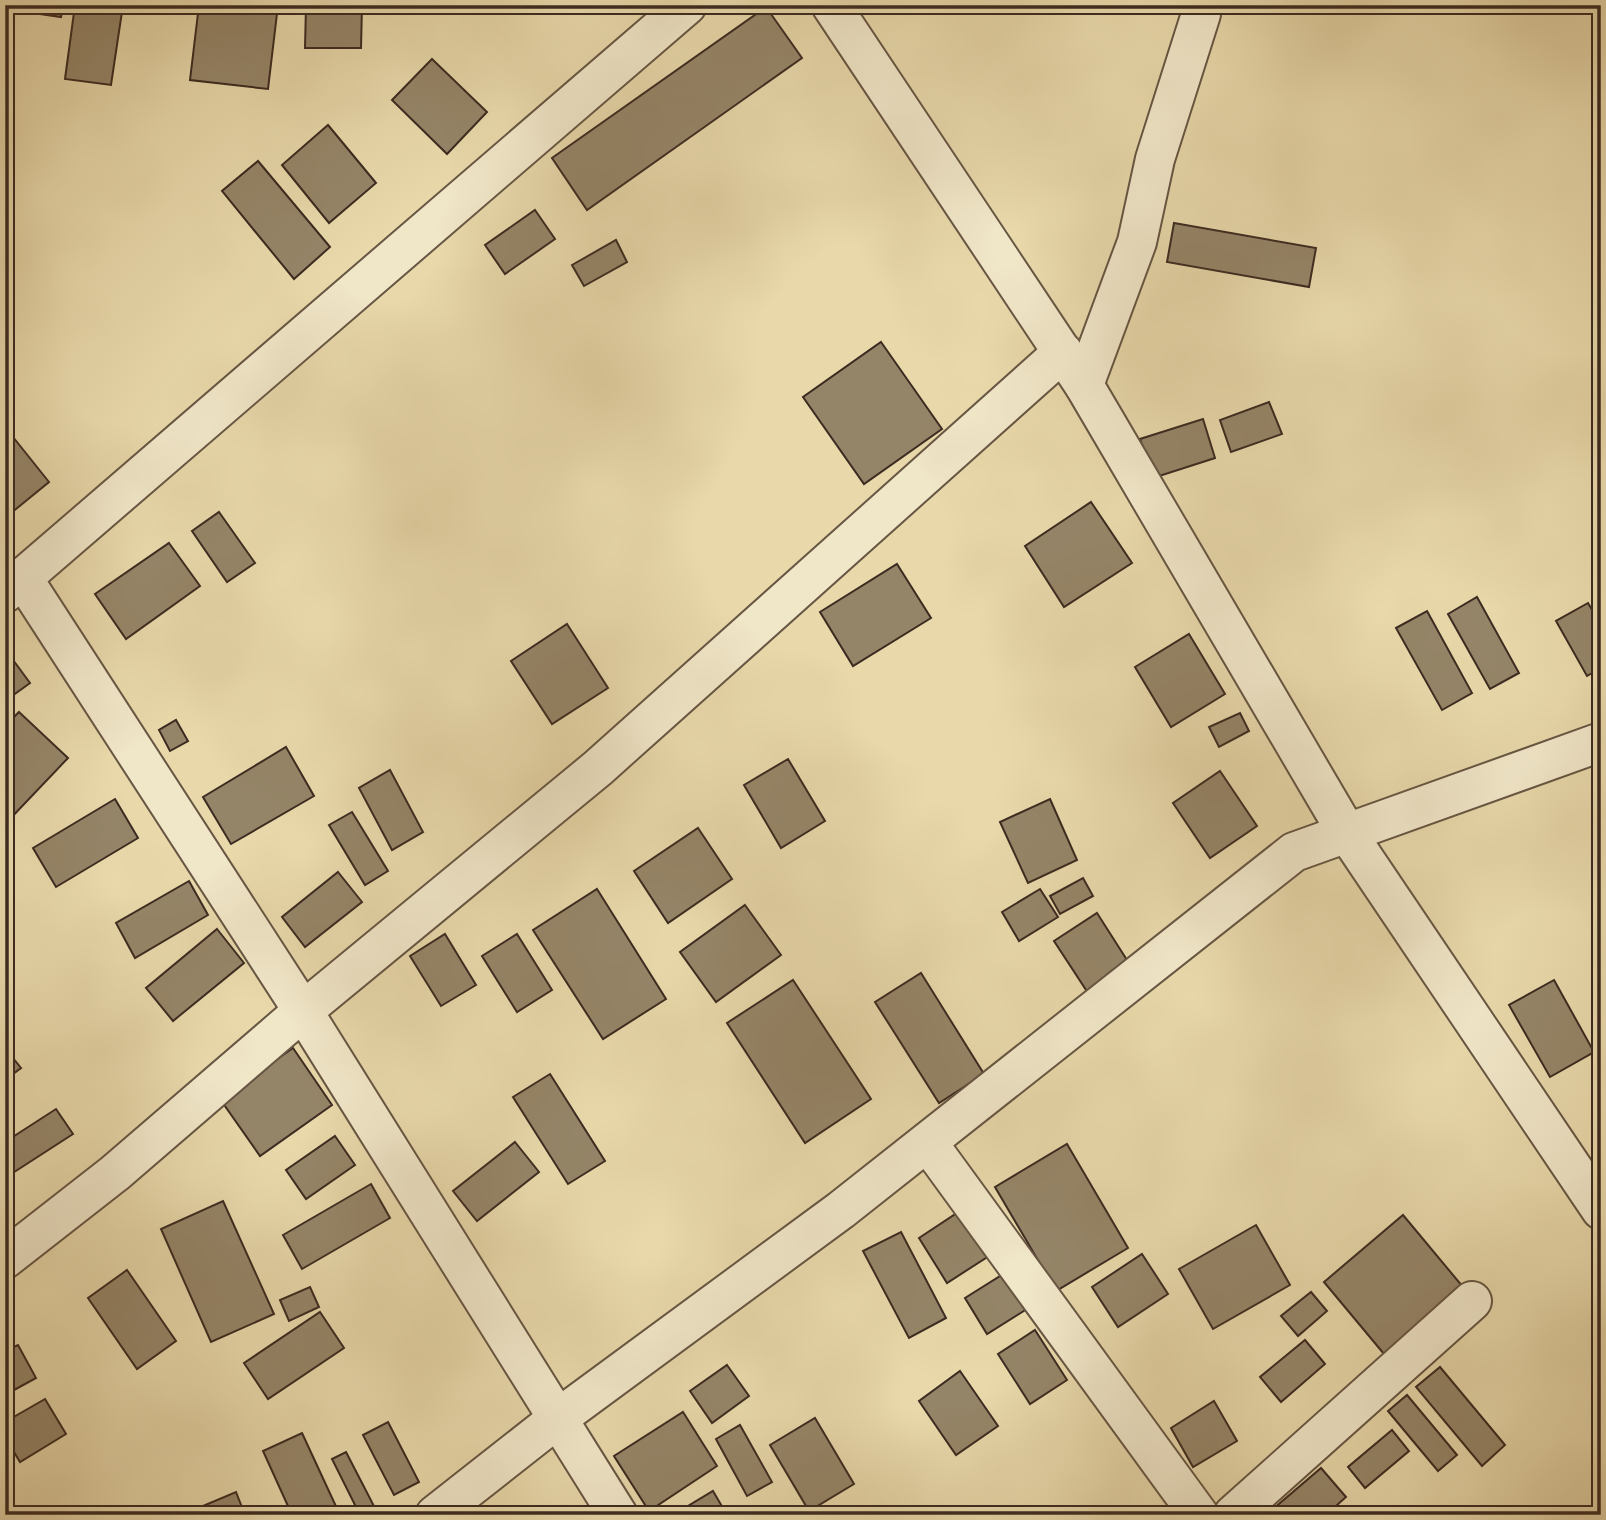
<svg xmlns="http://www.w3.org/2000/svg" width="1606" height="1520" font-family="'IM FELL English',serif">
  <style>
    .building { fill: #958568; stroke: #3c2b21; stroke-width: 2 }
    .lines { fill: none; stroke-linecap: round; stroke-linejoin: round }
    .minor-casing { stroke: #675643; stroke-width: 42 }
    .minor { stroke: #f0e6c8; stroke-width: 38 }
  </style>
  <rect width="100%" height="100%" fill="#e8d8aa"/>
  <filter id="stains"><feTurbulence type="fractalNoise" baseFrequency=".00286" numOctaves="4"/><feColorMatrix values="0 0 0 0 .2 0 0 0 0 .09 0 0 0 0 .02 0 0 0 .5 -.17"/></filter>
  <radialGradient id="worn" r=".72"><stop offset=".6" stop-color="#630" stop-opacity="0"/><stop offset="1" stop-color="#630" stop-opacity=".3"/></radialGradient>
  <!-- building -->
  <g class="building">
    <path d="M5,5H63L61,17L5,9Z"/>
    <path d="M75,5H123L111,85L65,79Z"/>
    <path d="M199,5H278L268,89L190,80Z"/>
    <path d="M306,5H362L361,48H305Z"/>
    <path d="M766,7L802,58L587,210L552,158Z"/>
    <path d="M432,59L487,112L447,154L392,100Z"/>
    <path d="M328,125L376,183L329,223L282,165Z"/>
    <path d="M258,161L330,247L294,279L222,191Z"/>
    <path d="M535,210L555,239L505,274L485,245Z"/>
    <path d="M1174,223L1316,248L1309,287L1167,262Z"/>
    <path d="M616,240L627,262L584,286L572,265Z"/>
    <path d="M881,342L942,429L864,484L803,397Z"/>
    <path d="M1269,402L1282,434L1231,452L1220,420Z"/>
    <path d="M1203,419L1215,458L1153,478L1140,439Z"/>
    <path d="M1600,419H1601V459L1597,458Z"/>
    <path d="M5,427L49,482L5,518Z"/>
    <path d="M1091,502L1132,563L1064,607L1025,546Z"/>
    <path d="M219,512L255,563L227,582L192,531Z"/>
    <path d="M169,543L200,586L126,639L95,594Z"/>
    <path d="M897,564L931,618L853,666L820,612Z"/>
    <path d="M1477,597L1519,673L1490,689L1448,614Z"/>
    <path d="M1588,603L1601,625V668L1587,676L1556,621Z"/>
    <path d="M1427,611L1472,693L1442,710L1396,628Z"/>
    <path d="M567,624L608,688L552,724L511,661Z"/>
    <path d="M1189,634L1225,694L1171,727L1135,667Z"/>
    <path d="M5,649L30,683L5,701Z"/>
    <path d="M19,712L68,758L8,821L5,818V726Z"/>
    <path d="M1240,713L1249,731L1219,747L1209,727Z"/>
    <path d="M176,720L188,741L170,751L159,730Z"/>
    <path d="M286,747L314,796L231,844L203,797Z"/>
    <path d="M788,759L825,821L781,848L744,785Z"/>
    <path d="M390,770L423,832L392,850L359,788Z"/>
    <path d="M1220,771L1257,826L1210,858L1173,803Z"/>
    <path d="M115,799L138,838L56,887L33,848Z"/>
    <path d="M1050,799L1077,860L1028,883L1000,822Z"/>
    <path d="M352,812L388,871L365,885L329,825Z"/>
    <path d="M698,828L732,879L668,923L634,871Z"/>
    <path d="M338,872L362,902L305,947L282,917Z"/>
    <path d="M1083,878L1093,896L1060,914L1050,896Z"/>
    <path d="M189,881L208,915L135,958L116,923Z"/>
    <path d="M597,889L666,999L603,1039L533,930Z"/>
    <path d="M1040,889L1058,917L1019,941L1002,912Z"/>
    <path d="M745,905L781,955L716,1002L680,952Z"/>
    <path d="M1097,913L1134,971L1092,999L1054,941Z"/>
    <path d="M217,929L244,963L173,1021L146,988Z"/>
    <path d="M445,934L476,985L441,1006L410,956Z"/>
    <path d="M517,934L552,990L517,1012L482,956Z"/>
    <path d="M921,973L984,1074L939,1103L875,1002Z"/>
    <path d="M793,980L871,1099L805,1143L727,1023Z"/>
    <path d="M1554,980L1594,1052L1550,1077L1509,1005Z"/>
    <path d="M5,1048L21,1068L5,1080Z"/>
    <path d="M293,1048L332,1105L260,1156L220,1099Z"/>
    <path d="M550,1074L605,1161L568,1184L513,1097Z"/>
    <path d="M56,1109L73,1134L5,1178V1142Z"/>
    <path d="M335,1136L355,1165L306,1199L286,1170Z"/>
    <path d="M515,1142L539,1172L477,1221L453,1191Z"/>
    <path d="M1067,1144L1128,1248L1056,1291L995,1187Z"/>
    <path d="M371,1184L390,1218L302,1269L283,1235Z"/>
    <path d="M223,1201L274,1314L211,1342L161,1229Z"/>
    <path d="M960,1211L989,1256L947,1283L919,1238Z"/>
    <path d="M1403,1215L1468,1293L1389,1360L1324,1282Z"/>
    <path d="M1256,1225L1290,1285L1213,1329L1179,1269Z"/>
    <path d="M901,1232L946,1318L909,1338L863,1251Z"/>
    <path d="M1142,1254L1168,1294L1118,1327L1092,1287Z"/>
    <path d="M127,1270L176,1341L137,1369L88,1298Z"/>
    <path d="M1005,1273L1027,1309L987,1334L965,1298Z"/>
    <path d="M310,1287L319,1307L289,1321L280,1300Z"/>
    <path d="M1311,1292L1327,1311L1298,1336L1281,1316Z"/>
    <path d="M320,1312L344,1348L268,1399L244,1363Z"/>
    <path d="M1035,1330L1067,1380L1030,1404L998,1354Z"/>
    <path d="M1305,1340L1325,1364L1281,1402L1260,1377Z"/>
    <path d="M18,1345L36,1378L5,1395V1351Z"/>
    <path d="M727,1365L749,1396L712,1423L690,1391Z"/>
    <path d="M1440,1367L1505,1445L1482,1466L1416,1387Z"/>
    <path d="M960,1371L998,1426L956,1455L919,1401Z"/>
    <path d="M1407,1395L1457,1455L1438,1471L1388,1411Z"/>
    <path d="M45,1399L66,1434L20,1462L5,1437V1422Z"/>
    <path d="M1214,1401L1237,1441L1193,1467L1171,1428Z"/>
    <path d="M683,1412L717,1466L649,1511L614,1456Z"/>
    <path d="M815,1418L854,1484L809,1511L770,1445Z"/>
    <path d="M388,1422L419,1482L394,1495L363,1435Z"/>
    <path d="M740,1425L772,1482L747,1496L716,1439Z"/>
    <path d="M1392,1430L1409,1451L1365,1488L1348,1467Z"/>
    <path d="M302,1433L340,1515H292L263,1451Z"/>
    <path d="M346,1452L376,1510L366,1515H360L332,1459Z"/>
    <path d="M1321,1468L1346,1497L1326,1515H1266Z"/>
    <path d="M713,1491L727,1515H673Z"/>
    <path d="M236,1492L245,1515H201L198,1508Z"/>
  </g>
  <g class="lines">
    <defs>
      <g id="minor">
        <path d="M831,5L1084,385L1347,833L1601,1210"/>
        <path d="M1084,385L1137,242L1155,159L1201,14"/>
        <path d="M22,577L303,1011L618,1515"/>
        <path d="M5,593L687,5"/>
        <path d="M928,1143L1199,1515"/>
        <path d="M5,1259L115,1173L303,1011L598,768L1063,352"/>
        <path d="M435,1515L557,1419L841,1210L1294,852L1601,742"/>
        <path d="M1233,1515L1472,1301"/>
      </g>
    </defs>
    <!-- minor casing -->
    <use href="#minor" class="minor-casing"/>
    <!-- minor -->
    <use href="#minor" class="minor"/>
  </g>
  <!-- margin -->
  <rect width="1606" height="1520" fill="none" stroke="#e8d8aa" stroke-width="28"/>
  <rect x="7" y="7" width="1592" height="1506" fill="none" stroke="#3c2b21" stroke-width="3.5"/>
  <rect x="14" y="14" width="1578" height="1492" fill="none" stroke="#3c2b21" stroke-width="2"/>
  <rect width="100%" height="100%" filter="url(#stains)"/>
  <rect width="100%" height="100%" fill="url(#worn)"/>
</svg>
